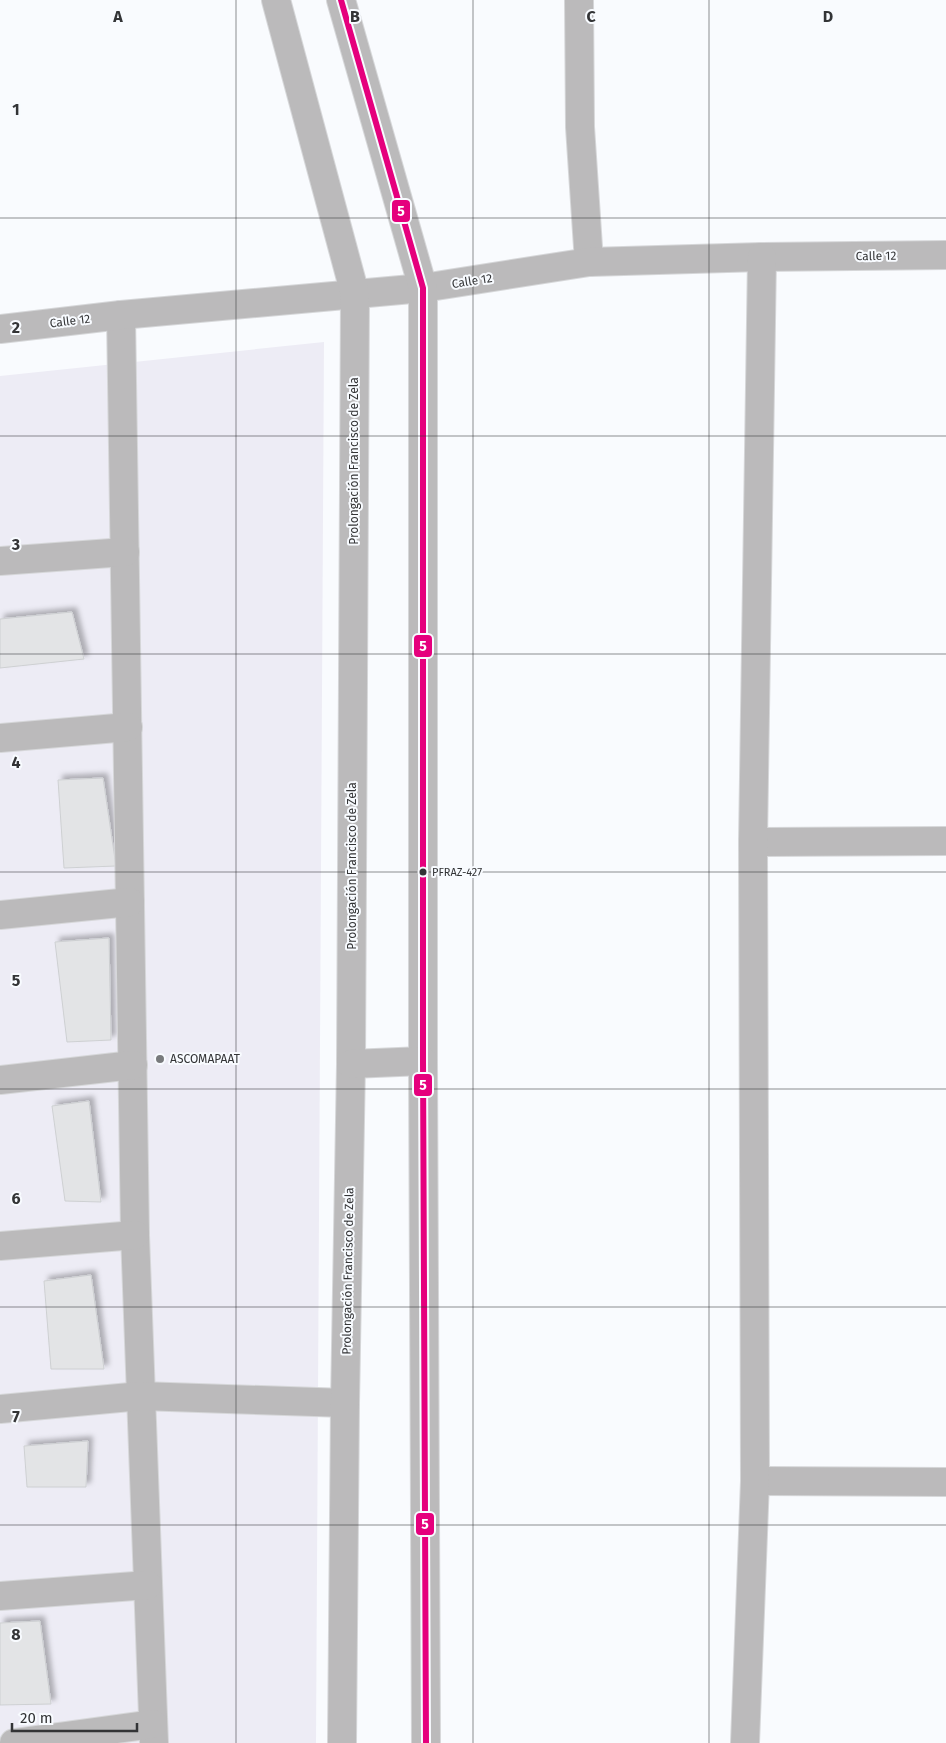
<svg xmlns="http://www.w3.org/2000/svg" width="946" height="1743" font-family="'Fira Sans',sans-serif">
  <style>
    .commercial { fill: #edecf5 }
    .building { fill: #e3e4e6; stroke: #ced0d2; filter: url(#shadow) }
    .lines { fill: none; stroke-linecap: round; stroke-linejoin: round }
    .minor-casing { stroke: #d6d7d9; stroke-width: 30 }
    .tertiary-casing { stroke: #d6d7d9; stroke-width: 30 }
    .minor { stroke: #bbbabb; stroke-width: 28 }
    .tertiary { stroke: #bbbabb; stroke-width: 28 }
    .bus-1-casing { stroke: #f8fbff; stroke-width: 10 }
    .bus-1 { stroke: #e5007d; stroke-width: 6 }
    .grid { fill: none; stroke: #333436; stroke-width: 1; stroke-opacity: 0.55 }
    .bus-dot { fill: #333436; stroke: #f8fbff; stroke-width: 2 }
    .poi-dot { fill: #787a7c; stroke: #f8fbff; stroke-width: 2 }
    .labels { text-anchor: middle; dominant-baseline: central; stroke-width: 4; stroke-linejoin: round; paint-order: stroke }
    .bus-label { font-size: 11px; fill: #333436; stroke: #f8fbff; text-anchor: start }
    .street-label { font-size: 12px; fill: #333436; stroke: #f8fbff }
    .poi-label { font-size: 12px; fill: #333436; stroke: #f8fbff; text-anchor: start }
    .grid-label { font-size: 16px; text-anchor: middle; font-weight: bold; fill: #333436; stroke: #f8fbff; stroke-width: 4; stroke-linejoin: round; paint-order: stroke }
    .line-badge { stroke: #f8fbff; stroke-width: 2 }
    .badge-label { font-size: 14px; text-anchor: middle; font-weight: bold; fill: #fff }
  </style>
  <defs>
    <filter id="shadow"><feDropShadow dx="4.5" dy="-4.5" stdDeviation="2.5" flood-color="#0004"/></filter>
  </defs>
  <rect width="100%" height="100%" fill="#f9fbfe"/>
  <!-- commercial -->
  <path class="commercial" d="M324,342L316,1743H0V376Z"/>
  <!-- building -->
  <g class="building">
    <path d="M72,612L84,659L0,668V619Z"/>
    <path d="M103,778L116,866L64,868L58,780Z"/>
    <path d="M109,938L111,1040L67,1042L55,942Z"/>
    <path d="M89,1101L101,1202L65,1201L52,1106Z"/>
    <path d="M91,1275L104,1369H51L44,1281Z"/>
    <path d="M88,1441L86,1487H27L24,1446Z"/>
    <path d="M40,1621L51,1704L0,1705V1623Z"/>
  </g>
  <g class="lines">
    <defs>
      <g id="minor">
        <path d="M579,0L580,127L589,262"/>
        <path d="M121,315L135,1235L154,1743"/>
        <path d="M0,329L121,315L423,288L589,262L762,257L946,255"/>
        <path d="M0,561L125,552"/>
        <path d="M0,738L128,727"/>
        <path d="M753,842L946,841"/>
        <path d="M0,915L130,902"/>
        <path d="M0,1080L133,1065"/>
        <path d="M0,1246L135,1235"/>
        <path d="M0,1409L141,1396L345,1403"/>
        <path d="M755,1481L946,1482"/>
        <path d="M0,1596L148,1585"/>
        <path d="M14,1743L153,1724"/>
        <path d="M745,1743L755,1481L753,842L762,257"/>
      </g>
      <g id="tertiary">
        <path d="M276,0L355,294L351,1064L345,1403L342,1743"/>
        <path d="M341,0L423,288V1061L426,1743"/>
        <path d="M351,1064L423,1061"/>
      </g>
    </defs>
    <!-- minor casing -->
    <use href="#minor" class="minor-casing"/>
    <!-- tertiary casing -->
    <use href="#tertiary" class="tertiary-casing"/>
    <!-- minor -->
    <use href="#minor" class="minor"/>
    <!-- tertiary -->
    <use href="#tertiary" class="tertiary"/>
    <defs>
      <path id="bus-1" d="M341,0L423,288V1061L426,1743"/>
    </defs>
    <!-- bus-1 casing -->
    <use href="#bus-1" class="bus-1-casing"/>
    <!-- bus-1 -->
    <use href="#bus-1" class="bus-1"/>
  </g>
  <!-- grid -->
  <path class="grid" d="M236,0V1743M473,0V1743M709,0V1743M0,218H946M0,436H946M0,654H946M0,872H946M0,1089H946M0,1307H946M0,1525H946"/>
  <!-- markers -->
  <circle class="bus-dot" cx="423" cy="872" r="4.5"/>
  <circle class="poi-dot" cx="160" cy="1059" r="5"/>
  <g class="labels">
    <!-- bus labels -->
    <g class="bus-label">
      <text x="432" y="872">PFRAZ-427</text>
    </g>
    <!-- street labels -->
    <g class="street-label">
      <text transform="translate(876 256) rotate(-1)">Calle 12</text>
      <text transform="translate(472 281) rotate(-9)">Calle 12</text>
      <text transform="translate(70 321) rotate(-7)">Calle 12</text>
      <text transform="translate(354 461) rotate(-90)">Prolongación Francisco de Zela</text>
      <text transform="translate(352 866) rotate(-90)">Prolongación Francisco de Zela</text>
      <text transform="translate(348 1271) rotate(-89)">Prolongación Francisco de Zela</text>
    </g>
    <!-- poi labels -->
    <g class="poi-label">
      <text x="170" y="1059">ASCOMAPAAT</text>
    </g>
  </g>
  <g class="grid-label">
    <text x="118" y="22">A</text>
    <text x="355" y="22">B</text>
    <text x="591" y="22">C</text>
    <text x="828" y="22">D</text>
    <text x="16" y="115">1</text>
    <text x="16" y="333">2</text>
    <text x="16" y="550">3</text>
    <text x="16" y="768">4</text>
    <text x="16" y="986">5</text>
    <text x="16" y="1204">6</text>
    <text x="16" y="1422">7</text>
    <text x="16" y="1640">8</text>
  </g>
  <g class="line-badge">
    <rect x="391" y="199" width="20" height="24" rx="5" fill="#e5007d"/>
    <rect x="413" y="634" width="20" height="24" rx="5" fill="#e5007d"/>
    <rect x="413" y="1073" width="20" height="24" rx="5" fill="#e5007d"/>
    <rect x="415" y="1512" width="20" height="24" rx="5" fill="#e5007d"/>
  </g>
  <g class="badge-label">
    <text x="401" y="216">5</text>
    <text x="423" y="651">5</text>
    <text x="423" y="1090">5</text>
    <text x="425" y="1529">5</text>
  </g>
  <!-- scale -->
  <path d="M12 1723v8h125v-8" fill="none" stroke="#333436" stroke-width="2.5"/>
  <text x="20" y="1723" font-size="15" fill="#333436" stroke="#f8fbff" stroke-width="4" paint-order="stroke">20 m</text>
</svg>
